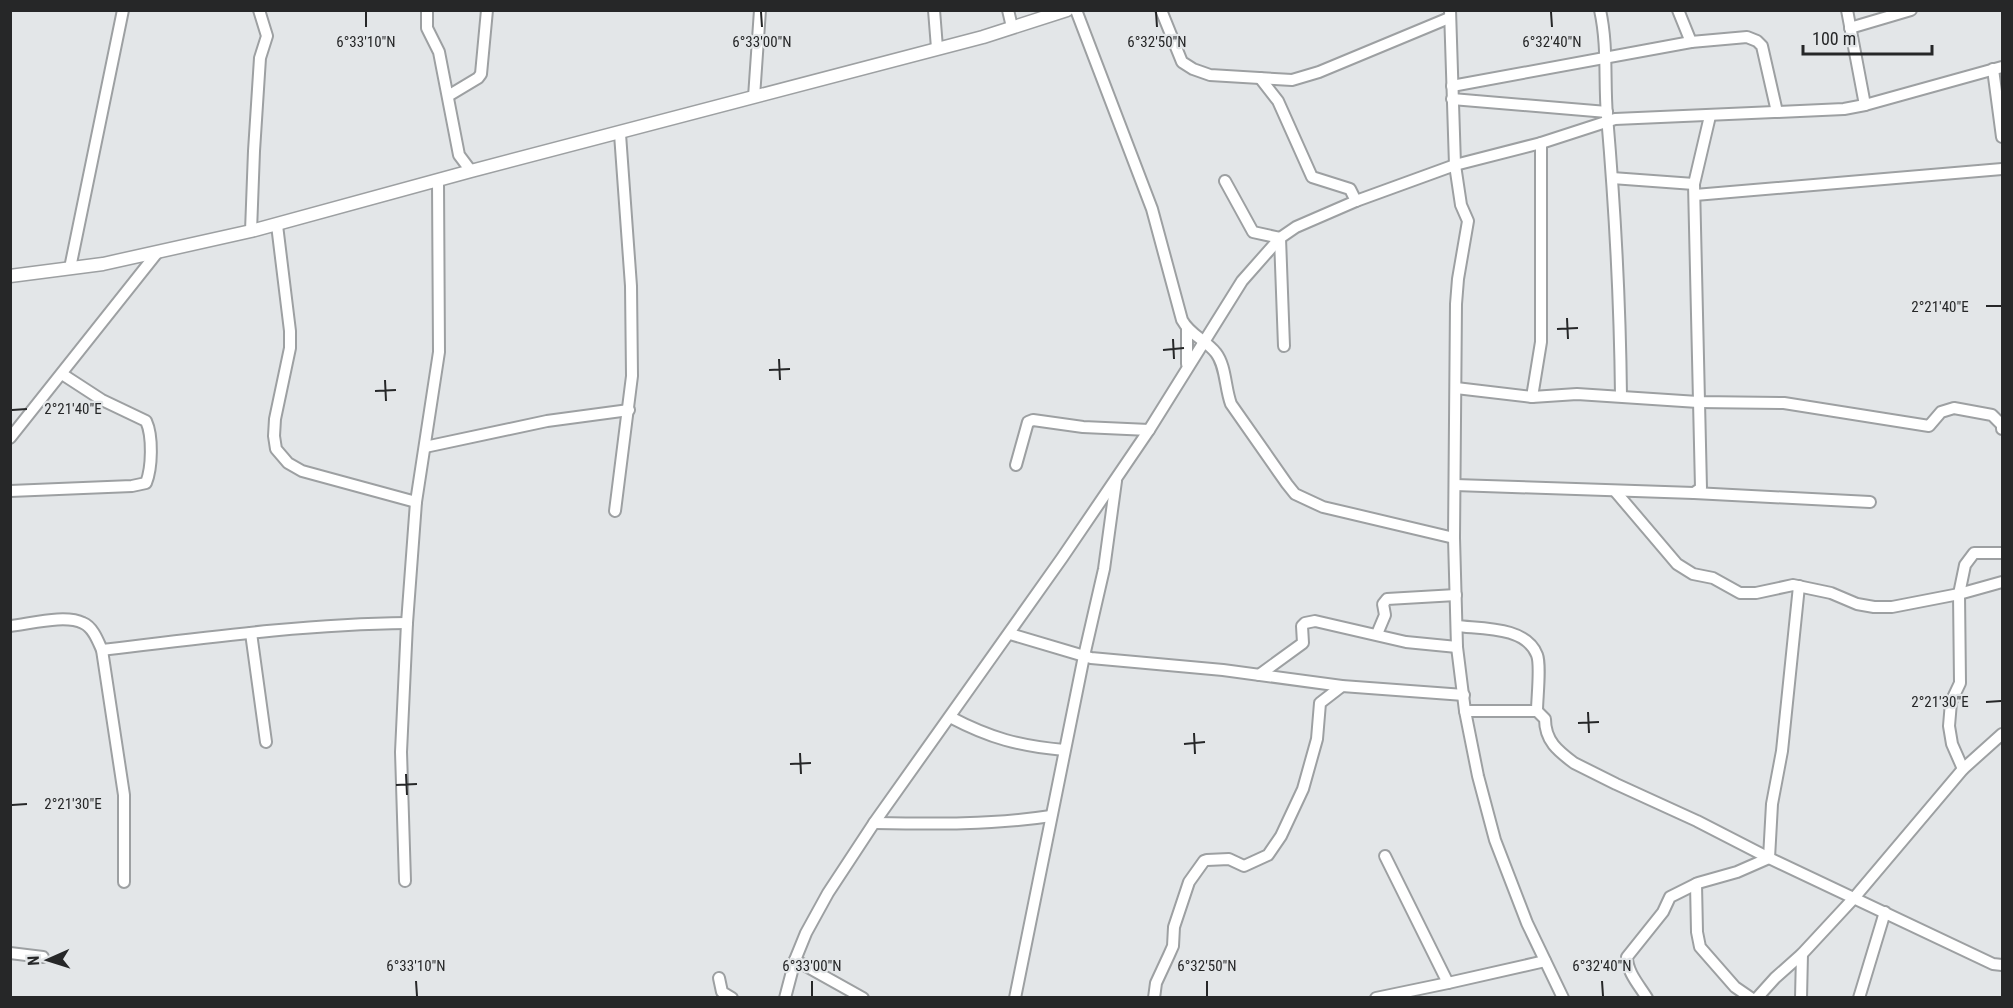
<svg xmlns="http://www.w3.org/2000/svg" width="2013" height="1008" font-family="'Roboto Condensed',sans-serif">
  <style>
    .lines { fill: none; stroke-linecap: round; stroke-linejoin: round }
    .minor-casing { stroke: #9da0a2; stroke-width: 14 }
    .major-casing { stroke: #9da0a2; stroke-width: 15 }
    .minor { stroke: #fff; stroke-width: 10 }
    .major { stroke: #fff; stroke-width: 12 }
    .ticks { fill: none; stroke: #262728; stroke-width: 2 }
    .ticks-label { font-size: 15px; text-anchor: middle; fill: #262728; stroke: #e3e6e8; stroke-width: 4.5; stroke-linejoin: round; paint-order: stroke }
  </style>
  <rect width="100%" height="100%" fill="#e3e6e8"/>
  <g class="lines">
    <defs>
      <g id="minor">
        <path d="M427,10V28L439,52L459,155L471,171"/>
        <path d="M934,10L937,48"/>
        <path d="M1008,10L1012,27"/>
        <path d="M1076,10L1152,209L1182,320C1190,335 1206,340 1216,353C1226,366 1225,388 1231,404L1287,484L1295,494L1323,507L1454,538"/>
        <path d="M1161,10L1182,62L1193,69L1210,75L1292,80L1319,72L1449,18"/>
        <path d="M1450,10L1455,165L1461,205L1468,221L1458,279L1456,304L1454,538L1457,647L1465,711L1478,776L1495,840L1527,923L1563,998"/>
        <path d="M1600,10C1608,46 1604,80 1607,116C1615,209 1620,302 1621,396"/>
        <path d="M1678,10L1691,42"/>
        <path d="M1847,10L1865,105"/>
        <path d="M1850,28L1911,10"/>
        <path d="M1993,69L2002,137"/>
        <path d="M1260,78L1278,101L1312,177L1350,189L1356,201"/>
        <path d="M1452,86L1691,42L1747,37L1757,41L1762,46L1777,112"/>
        <path d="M448,96L478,78L481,74L487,10"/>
        <path d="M754,97L760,10"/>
        <path d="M1452,99L1607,112"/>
        <path d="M1612,178L1694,184"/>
        <path d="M1225,181L1253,232L1280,238L1284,346"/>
        <path d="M1695,195L2002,169"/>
        <path d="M277,225L290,331V348L275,419L274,436L276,449L288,463L302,471L416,502"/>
        <path d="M251,231L254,151L260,58L267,36L259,10"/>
        <path d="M70,268L123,10"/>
        <path d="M1187,329V364"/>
        <path d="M1456,388L1532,397L1577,394L1698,402L1784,403L1929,426L1941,412L1954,408L1992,415L2002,425V429"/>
        <path d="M1532,397L1541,342V143"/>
        <path d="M10,438L157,253"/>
        <path d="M425,447L547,421L629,410"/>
        <path d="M1016,465L1028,422L1033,420L1083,427L1149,430"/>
        <path d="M1455,485L1694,493L1701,488L1694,184L1710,116"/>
        <path d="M10,491L132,486L146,483C152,468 153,436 146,421L102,400L62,374"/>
        <path d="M1615,491L1677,564L1693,574L1713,578L1740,593H1756L1793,585L1831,593L1857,604L1874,607H1892L1959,594L2002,582"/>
        <path d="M1694,493L1870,502"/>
        <path d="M615,511L632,376L631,286L620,134"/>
        <path d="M10,626C30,624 65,614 83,623C93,627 98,641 102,650L124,795V882"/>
        <path d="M1457,626C1481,629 1526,626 1537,655C1541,665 1537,698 1537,711"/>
        <path d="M251,633L266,742"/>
        <path d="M1010,634L1091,658L1223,670L1342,686L1464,695"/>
        <path d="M1377,634L1385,615L1383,604L1387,599L1456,595"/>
        <path d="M102,650C203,638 305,624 407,623"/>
        <path d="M1259,675L1303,643L1302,626L1305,623L1315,621L1406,642L1457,647"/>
        <path d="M1465,711H1537L1545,719C1545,741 1558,751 1574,763L1616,784L1697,821L1769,858L1993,964L2002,965"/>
        <path d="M950,717C990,738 1019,746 1064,750"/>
        <path d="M1963,769L1952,744L1949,726L1951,702L1960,683L1959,594L1965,565L1974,553H2002"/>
        <path d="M874,823C934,824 992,825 1051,816"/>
        <path d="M1385,856L1448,983"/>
        <path d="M405,881L401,752L407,623L416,502L439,352L438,182"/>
        <path d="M1696,884L1697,932L1700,947L1735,987L1751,998"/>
        <path d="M10,953L43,957"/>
        <path d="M795,960L863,998"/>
        <path d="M719,978L722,992L732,998"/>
        <path d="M785,998L795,960L806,933L828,893L874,823L1062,558L1149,430L1242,281L1280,238L1296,227L1356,201L1455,165L1541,143L1615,119L1844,109L1865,105L2002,67"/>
        <path d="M1015,998L1084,656L1104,569L1116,481"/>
        <path d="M1154,998L1156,983L1169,955L1173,946L1174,927L1189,882L1204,861L1207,860L1229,859L1244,866L1268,855L1281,836L1303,789L1317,739L1320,703L1342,686"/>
        <path d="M1376,998L1448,983L1545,961"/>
        <path d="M1647,998C1639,985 1627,972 1627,957L1663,912L1670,897L1698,883L1737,872L1769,858L1772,804L1782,751L1799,586"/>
        <path d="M1757,998L1775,978L1802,954L1854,898L1963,769L2002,734"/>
        <path d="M1801,998L1802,954"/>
        <path d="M1859,998L1885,912"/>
      </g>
      <path id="major" d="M10,276L103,264L251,231L471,171L983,37L1067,10"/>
    </defs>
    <!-- minor casing -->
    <use href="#minor" class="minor-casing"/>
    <!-- major casing -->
    <use href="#major" class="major-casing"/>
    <!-- minor -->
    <use href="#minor" class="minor"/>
    <!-- major -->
    <use href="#major" class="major"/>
  </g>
  <!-- ticks -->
  <path class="ticks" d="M366,12V27M761,12L762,27M1156,12L1157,27M1551,12L1552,27M1986,306H2001M1567,318L1568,339M1557,329L1578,328M1173,339L1174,359M1163,350L1184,348M779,359L780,380M769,370L790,369M385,380L386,401M375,391L396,390M12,410L27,409M1986,702L2001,701M1588,712L1589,733M1578,723L1599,722M1194,733L1195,754M1184,744L1205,742M800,753L801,774M790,764L811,763M406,774L407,795M396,785L417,784M12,805L27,804M416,981L417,996M812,981V996M1207,981V996M1602,981L1603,996"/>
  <g class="ticks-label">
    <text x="366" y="47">6°33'10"N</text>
    <text x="1552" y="47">6°32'40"N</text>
    <text x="762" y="47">6°33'00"N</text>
    <text x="1157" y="47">6°32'50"N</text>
    <text x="1940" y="312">2°21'40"E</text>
    <text x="73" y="414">2°21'40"E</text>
    <text x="1940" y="707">2°21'30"E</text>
    <text x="73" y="809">2°21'30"E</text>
    <text x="416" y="971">6°33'10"N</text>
    <text x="812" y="971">6°33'00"N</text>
    <text x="1207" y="971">6°32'50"N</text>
    <text x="1602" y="971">6°32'40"N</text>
  </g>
  <!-- border -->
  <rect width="2013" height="1008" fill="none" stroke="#262728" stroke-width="24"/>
  <!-- north arrow -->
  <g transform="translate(48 960) rotate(267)" stroke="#e3e6e8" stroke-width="4.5" paint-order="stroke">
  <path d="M0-4.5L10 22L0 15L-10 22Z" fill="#262728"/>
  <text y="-9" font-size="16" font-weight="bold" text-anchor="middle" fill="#262728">N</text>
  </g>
  <!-- scale -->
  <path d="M1803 45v9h129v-9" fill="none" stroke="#262728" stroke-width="3"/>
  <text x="1812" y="45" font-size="18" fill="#262728" stroke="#e3e6e8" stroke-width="4.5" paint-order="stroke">100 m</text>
</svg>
